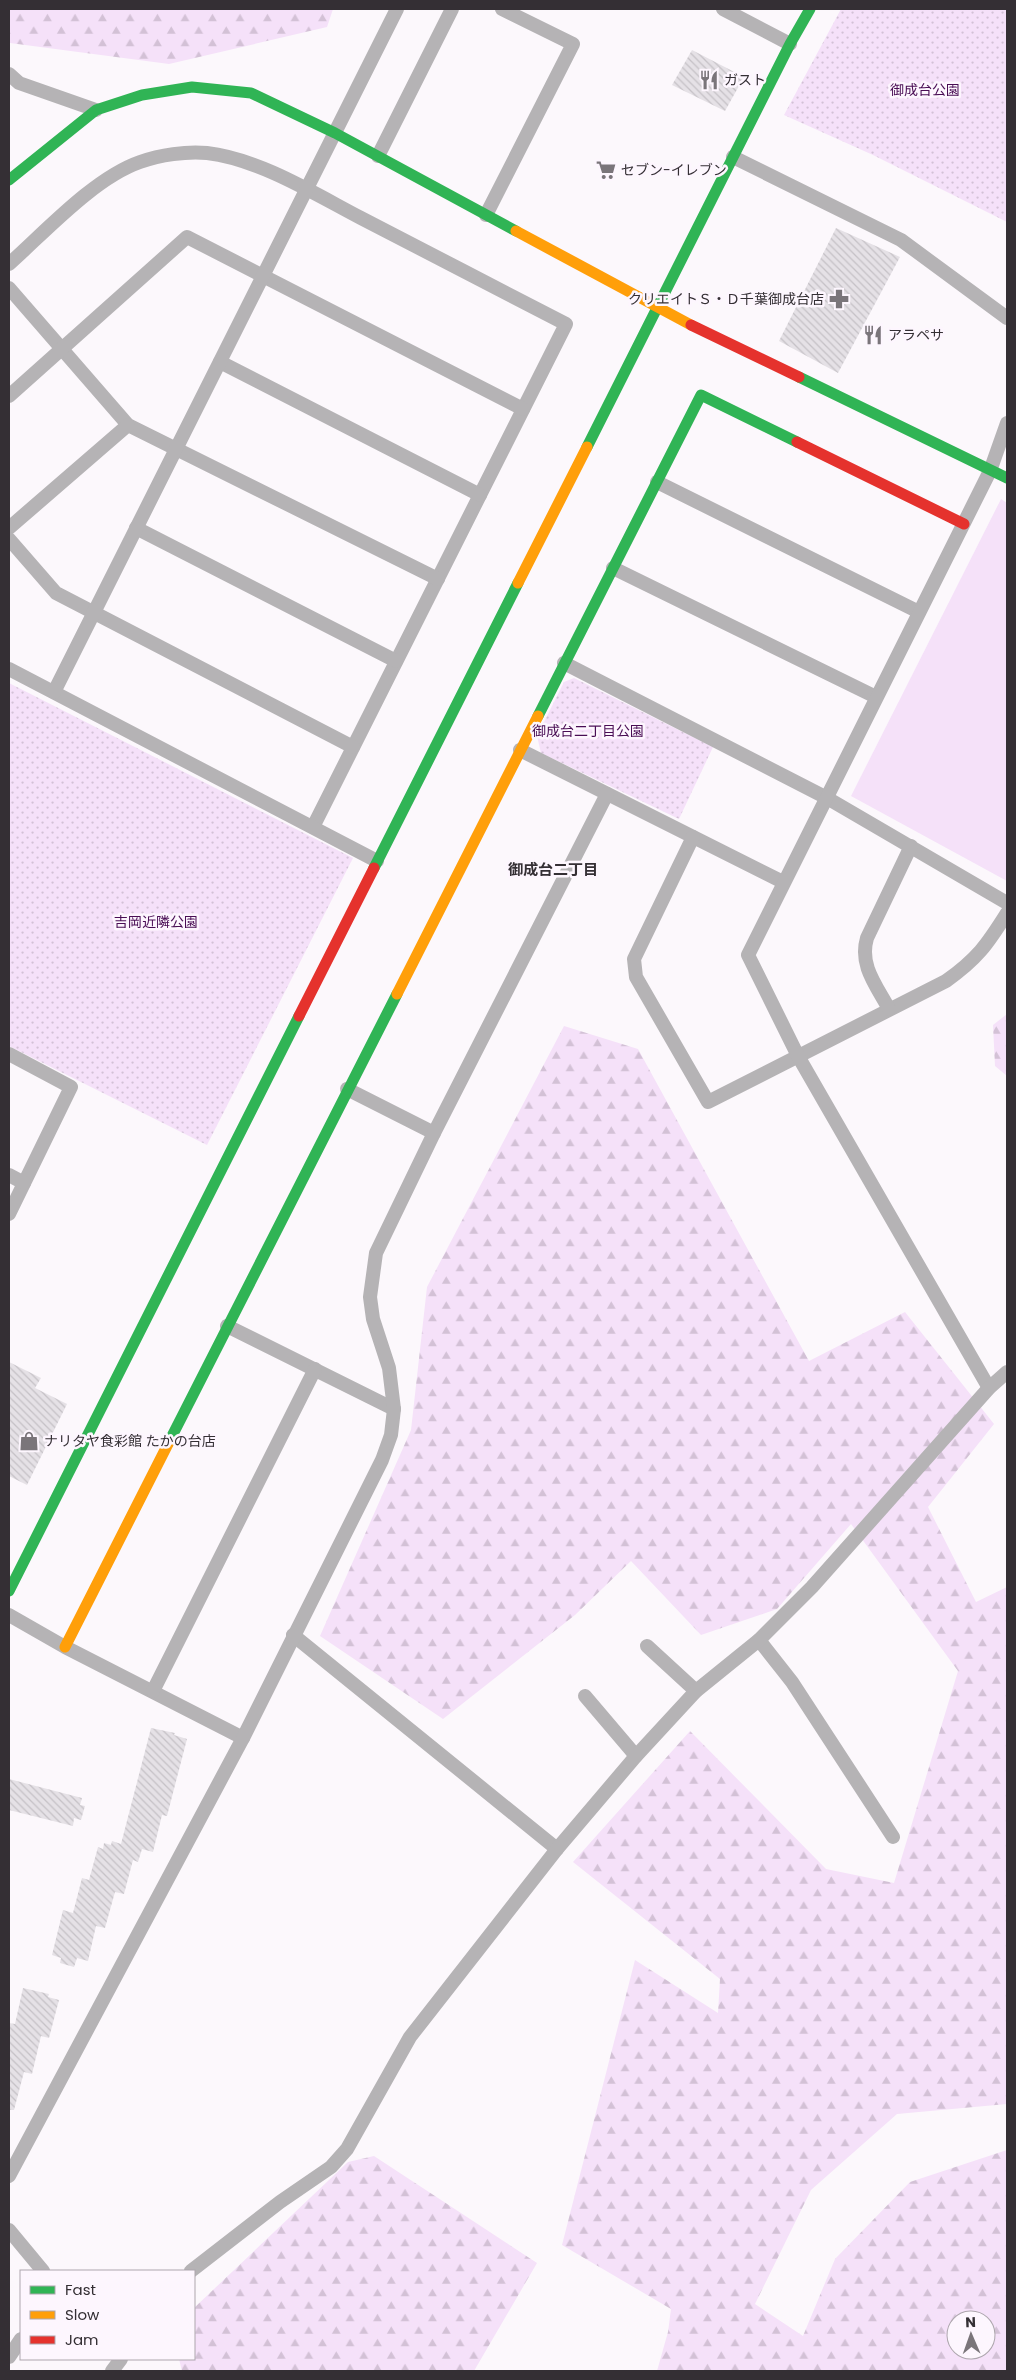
<svg xmlns="http://www.w3.org/2000/svg" width="1016" height="2380" font-family="Poppins,'Noto Sans JP',sans-serif">
  <style>
    .grass { fill: #f5e1f9 }
    .forest { fill: url(#forest-firs); fill-rule: evenodd }
    .park { fill: url(#park-dots) }
    .building { fill: url(#building-back-hatch) }
    .lines { fill: none; stroke-linecap: round; stroke-linejoin: round }
    .street { stroke: #b5b3b5; stroke-width: 14 }
    .fast { stroke: #30b455; stroke-width: 11 }
    .slow { stroke: #ff9f0a; stroke-width: 11 }
    .jam { stroke: #e5322d; stroke-width: 11 }
    .labels { text-anchor: middle; dominant-baseline: central; stroke-width: 5; stroke-linejoin: round; paint-order: stroke }
    .poi-label { font-size: 14px; fill: #342f34; stroke: #fdf6fe; text-anchor: start }
    .park-label { font-size: 14px; fill: #490d54; stroke: #fdf6fe }
    .neighbourhood-label { font-size: 15px; font-weight: bold; fill: #342f34; stroke: #fdf6fe }
  </style>
  <defs>
    <pattern id="forest-firs" width="22" height="20" patternUnits="userSpaceOnUse" patternTransform="scale(1.25)"><rect width="22" height="20" fill="#f5e1f9"/><path d="M5 1l3.5 6h-7zM16 11l3.5 6h-7z" fill="#d3c1d6"/></pattern>
    <pattern id="park-dots" width="8" height="8" patternUnits="userSpaceOnUse" patternTransform="scale(1.25)"><rect width="8" height="8" fill="#f5e1f9"/><path d="M2 2h.1M6 6h.1" fill="none" stroke="#d3c1d6" stroke-width="1.8" stroke-linecap="round"/></pattern>
    <pattern id="building-back-hatch" width="6" height="6" patternUnits="userSpaceOnUse" patternTransform="scale(1.25)"><rect width="6" height="6" fill="#e5e1e6"/><path d="M-1 5l2 2M0 0l6 6M5-1l2 2" fill="none" stroke="#c5c1c6"/></pattern>
  </defs>
  <rect width="100%" height="100%" fill="#fcf8fc"/>
  <!-- grass -->
  <path class="grass" d="M1001,499L1007,503V881L851,796Z"/>
  <!-- forest -->
  <g class="forest">
    <path d="M9,9H333L327,27L169,64L10,43Z"/>
    <path d="M1007,1014V1076L995,1066L993,1025Z"/>
    <path d="M564,1026L638,1049L809,1361L905,1312L994,1424L928,1507L976,1602L1007,1587V2104L897,2114L811,2190L755,2304L803,2336L835,2259L910,2182L1007,2150V2371H657L668,2332L671,2309L562,2245L635,1960L718,2013L720,1979L573,1862L690,1731L826,1869L894,1883L958,1671L851,1524L777,1609L701,1635L631,1561L575,1615L443,1719L320,1636L411,1430L427,1287ZM956,2320H986V2350H956Z"/>
    <path d="M374,2156L537,2263L474,2371H182L179,2359H194V2308L348,2162Z"/>
  </g>
  <!-- park -->
  <g class="park">
    <path d="M841,9H1007V222L873,155L784,115Z"/>
    <path d="M574,678L713,747L679,819L541,753L537,736L564,682Z"/>
    <path d="M9,683L353,858L207,1145L9,1046Z"/>
  </g>
  <!-- building -->
  <g class="building">
    <path d="M692,50L744,77L725,111L672,85Z"/>
    <path d="M836,228L900,257L838,373L779,341Z"/>
    <path d="M9,1362L41,1378L35,1388L67,1404L27,1485L9,1476Z"/>
    <path d="M151,1728L175,1733L174,1735L187,1739L167,1816L162,1815L153,1852L142,1849L138,1862L133,1860L124,1894L115,1892L105,1928L96,1926L88,1961L77,1958L74,1967L60,1963L61,1958L52,1955L63,1910L73,1913L82,1878L89,1880L98,1847L103,1849L104,1843L111,1845L112,1841L121,1844Z"/>
    <path d="M9,1779L82,1798L80,1805L85,1806L81,1820L74,1818L73,1826L9,1810Z"/>
    <path d="M23,1988L49,1994L48,1997L59,2000L49,2038L41,2036L32,2074L24,2072L14,2110H9V2023L15,2024Z"/>
  </g>
  <g class="lines">
    <!-- street -->
    <g class="street">
      <path d="M723,9L790,44"/>
      <path d="M9,74L19,83L96,110"/>
      <path d="M378,156L452,9"/>
      <path d="M733,157L901,240L1007,318"/>
      <path d="M486,215L573,44L502,9"/>
      <path d="M9,264C45,232 94,178 140,162C160,155 186,151 207,153C259,159 315,194 361,218C429,253 498,289 566,324L313,827"/>
      <path d="M9,288L128,425L438,579"/>
      <path d="M220,362L480,495"/>
      <path d="M9,396L187,237L523,409"/>
      <path d="M657,482L919,612"/>
      <path d="M9,528L128,425"/>
      <path d="M136,528L396,661"/>
      <path d="M9,539L56,593L353,747"/>
      <path d="M613,568L876,697"/>
      <path d="M564,663L827,798L1007,903"/>
      <path d="M9,669L377,861"/>
      <path d="M54,692L397,9"/>
      <path d="M520,750L783,882"/>
      <path d="M693,837L634,959L636,977L708,1102L946,981C977,959 987,945 1007,913"/>
      <path d="M889,1009C876,985 859,965 867,938L911,846"/>
      <path d="M9,1054L71,1087L9,1214"/>
      <path d="M347,1089L434,1133"/>
      <path d="M9,1175L24,1183"/>
      <path d="M227,1326L394,1409"/>
      <path d="M989,1388L798,1056L748,955L990,471L1007,423"/>
      <path d="M9,1615L65,1647L243,1738"/>
      <path d="M293,1635L557,1849"/>
      <path d="M759,1640L792,1682L893,1837"/>
      <path d="M647,1646L696,1691"/>
      <path d="M153,1691L315,1369"/>
      <path d="M585,1696L636,1756"/>
      <path d="M9,2176L243,1738L382,1460L391,1435L394,1409L389,1368L373,1319L370,1297L376,1253L434,1133L607,794"/>
      <path d="M9,2230L43,2271"/>
      <path d="M191,2271L280,2202L331,2167L347,2149L410,2037L557,1849L636,1756L696,1691L759,1640L812,1587L989,1388L1007,1372"/>
      <path d="M9,2357L21,2339"/>
      <path d="M112,2371L121,2359"/>
    </g>
    <!-- fast -->
    <g class="fast">
      <path d="M9,180L96,110L142,95L192,87L251,93L335,133L516,231"/>
      <path d="M799,377L1007,478"/>
      <path d="M587,447L790,44L810,9"/>
      <path d="M538,716L701,395L797,442"/>
      <path d="M374,868L518,583"/>
      <path d="M169,1442L397,994"/>
      <path d="M9,1591L299,1016"/>
    </g>
    <!-- slow -->
    <g class="slow">
      <path d="M516,231L691,325"/>
      <path d="M518,583L587,447"/>
      <path d="M397,994L538,716"/>
      <path d="M65,1647L169,1442"/>
    </g>
    <!-- jam -->
    <g class="jam">
      <path d="M691,325L799,377"/>
      <path d="M797,442L964,524"/>
      <path d="M299,1016L374,868"/>
    </g>
  </g>
  <!-- icons -->
  <defs>
    <symbol id="restaurant-bare" viewBox="-9 -9 18 18"><path d="M-5-6h1v4h1v-4h1v4h1v-4h1v5L-1.5 .5V6h-2V.5L-5-1ZM5-6V6H3V1.5H1.5Q1.5-4 5-6Z" fill="#7a757a" stroke="#fdf6fe" stroke-width="2.5" paint-order="stroke"/></symbol>
    <symbol id="supermarket-bare" viewBox="-9 -9 18 18"><path d="M-6-5.5h2.5l.6 2H6L4.5 2H-2.5L-4.4-4H-6ZM-1.5 3.2a1.3 1.3 0 1 0 .1 0ZM3 3.2a1.3 1.3 0 1 0 .1 0Z" fill="#7a757a" stroke="#fdf6fe" stroke-width="2.5" paint-order="stroke"/></symbol>
    <symbol id="pharmacy-bare" viewBox="-9 -9 18 18"><path d="M-2-6h4v4h4v4h-4v4h-4v-4h-4v-4h4Z" fill="#7a757a" stroke="#fdf6fe" stroke-width="2.5" paint-order="stroke"/></symbol>
    <symbol id="shop-bare" viewBox="-9 -9 18 18"><path d="M-5-2.5h2.3a2.7 3.5 0 0 1 5.4 0H5L5.5 6h-11ZM-1.5-2.5h3a1.5 2.3 0 0 0-3 0Z" fill="#7a757a" stroke="#fdf6fe" stroke-width="2.5" paint-order="stroke"/></symbol>
  </defs>
  <g fill-rule="evenodd">
    <use href="#restaurant-bare" x="695" y="66" width="28" height="28"/>
    <use href="#supermarket-bare" x="592" y="156" width="28" height="28"/>
    <use href="#pharmacy-bare" x="825" y="285" width="28" height="28"/>
    <use href="#restaurant-bare" x="859" y="321" width="28" height="28"/>
    <use href="#shop-bare" x="15" y="1427" width="28" height="28"/>
  </g>
  <g class="labels">
    <!-- poi labels -->
    <g class="poi-label">
      <text x="724" y="80">ガスト</text>
      <text x="621" y="170">セブン-イレブン</text>
      <text x="824" y="299" text-anchor="end">クリエイトＳ・Ｄ千葉御成台店</text>
      <text x="888" y="335">アラペサ</text>
      <text x="44" y="1441">ナリタヤ食彩館 たかの台店</text>
    </g>
    <!-- park labels -->
    <g class="park-label">
      <text x="925" y="90">御成台公園</text>
      <text x="588" y="731">御成台二丁目公園</text>
      <text x="156" y="922">吉岡近隣公園</text>
    </g>
    <!-- neighbourhood labels -->
    <g class="neighbourhood-label">
      <text x="553" y="869">御成台二丁目</text>
    </g>
  </g>
  <!-- border -->
  <rect width="1016" height="2380" fill="none" stroke="#342f34" stroke-width="20"/>
  <!-- legend -->
  <rect x="20" y="2270" width="175" height="90" fill="#fdf6fe" stroke="#ada6ad"/>
  <rect x="30" y="2286" width="25" height="8" fill="#30b455" stroke="#ada6ad"/>
  <text x="65" y="2295" font-size="15" fill="#342f34">Fast</text>
  <rect x="30" y="2311" width="25" height="8" fill="#ff9f0a" stroke="#ada6ad"/>
  <text x="65" y="2320" font-size="15" fill="#342f34">Slow</text>
  <rect x="30" y="2336" width="25" height="8" fill="#e5322d" stroke="#ada6ad"/>
  <text x="65" y="2345" font-size="15" fill="#342f34">Jam</text>
  <!-- north arrow -->
  <g transform="translate(971 2335) rotate(358)"><circle r="24" fill="#fdf6fe" stroke="#ada6ad"/>
  <path d="M0-4L9 19L0 12L-9 19Z" fill="#7a757a"/>
  <text y="-8" font-size="14" font-weight="bold" text-anchor="middle" fill="#342f34">N</text>
  </g>
</svg>
